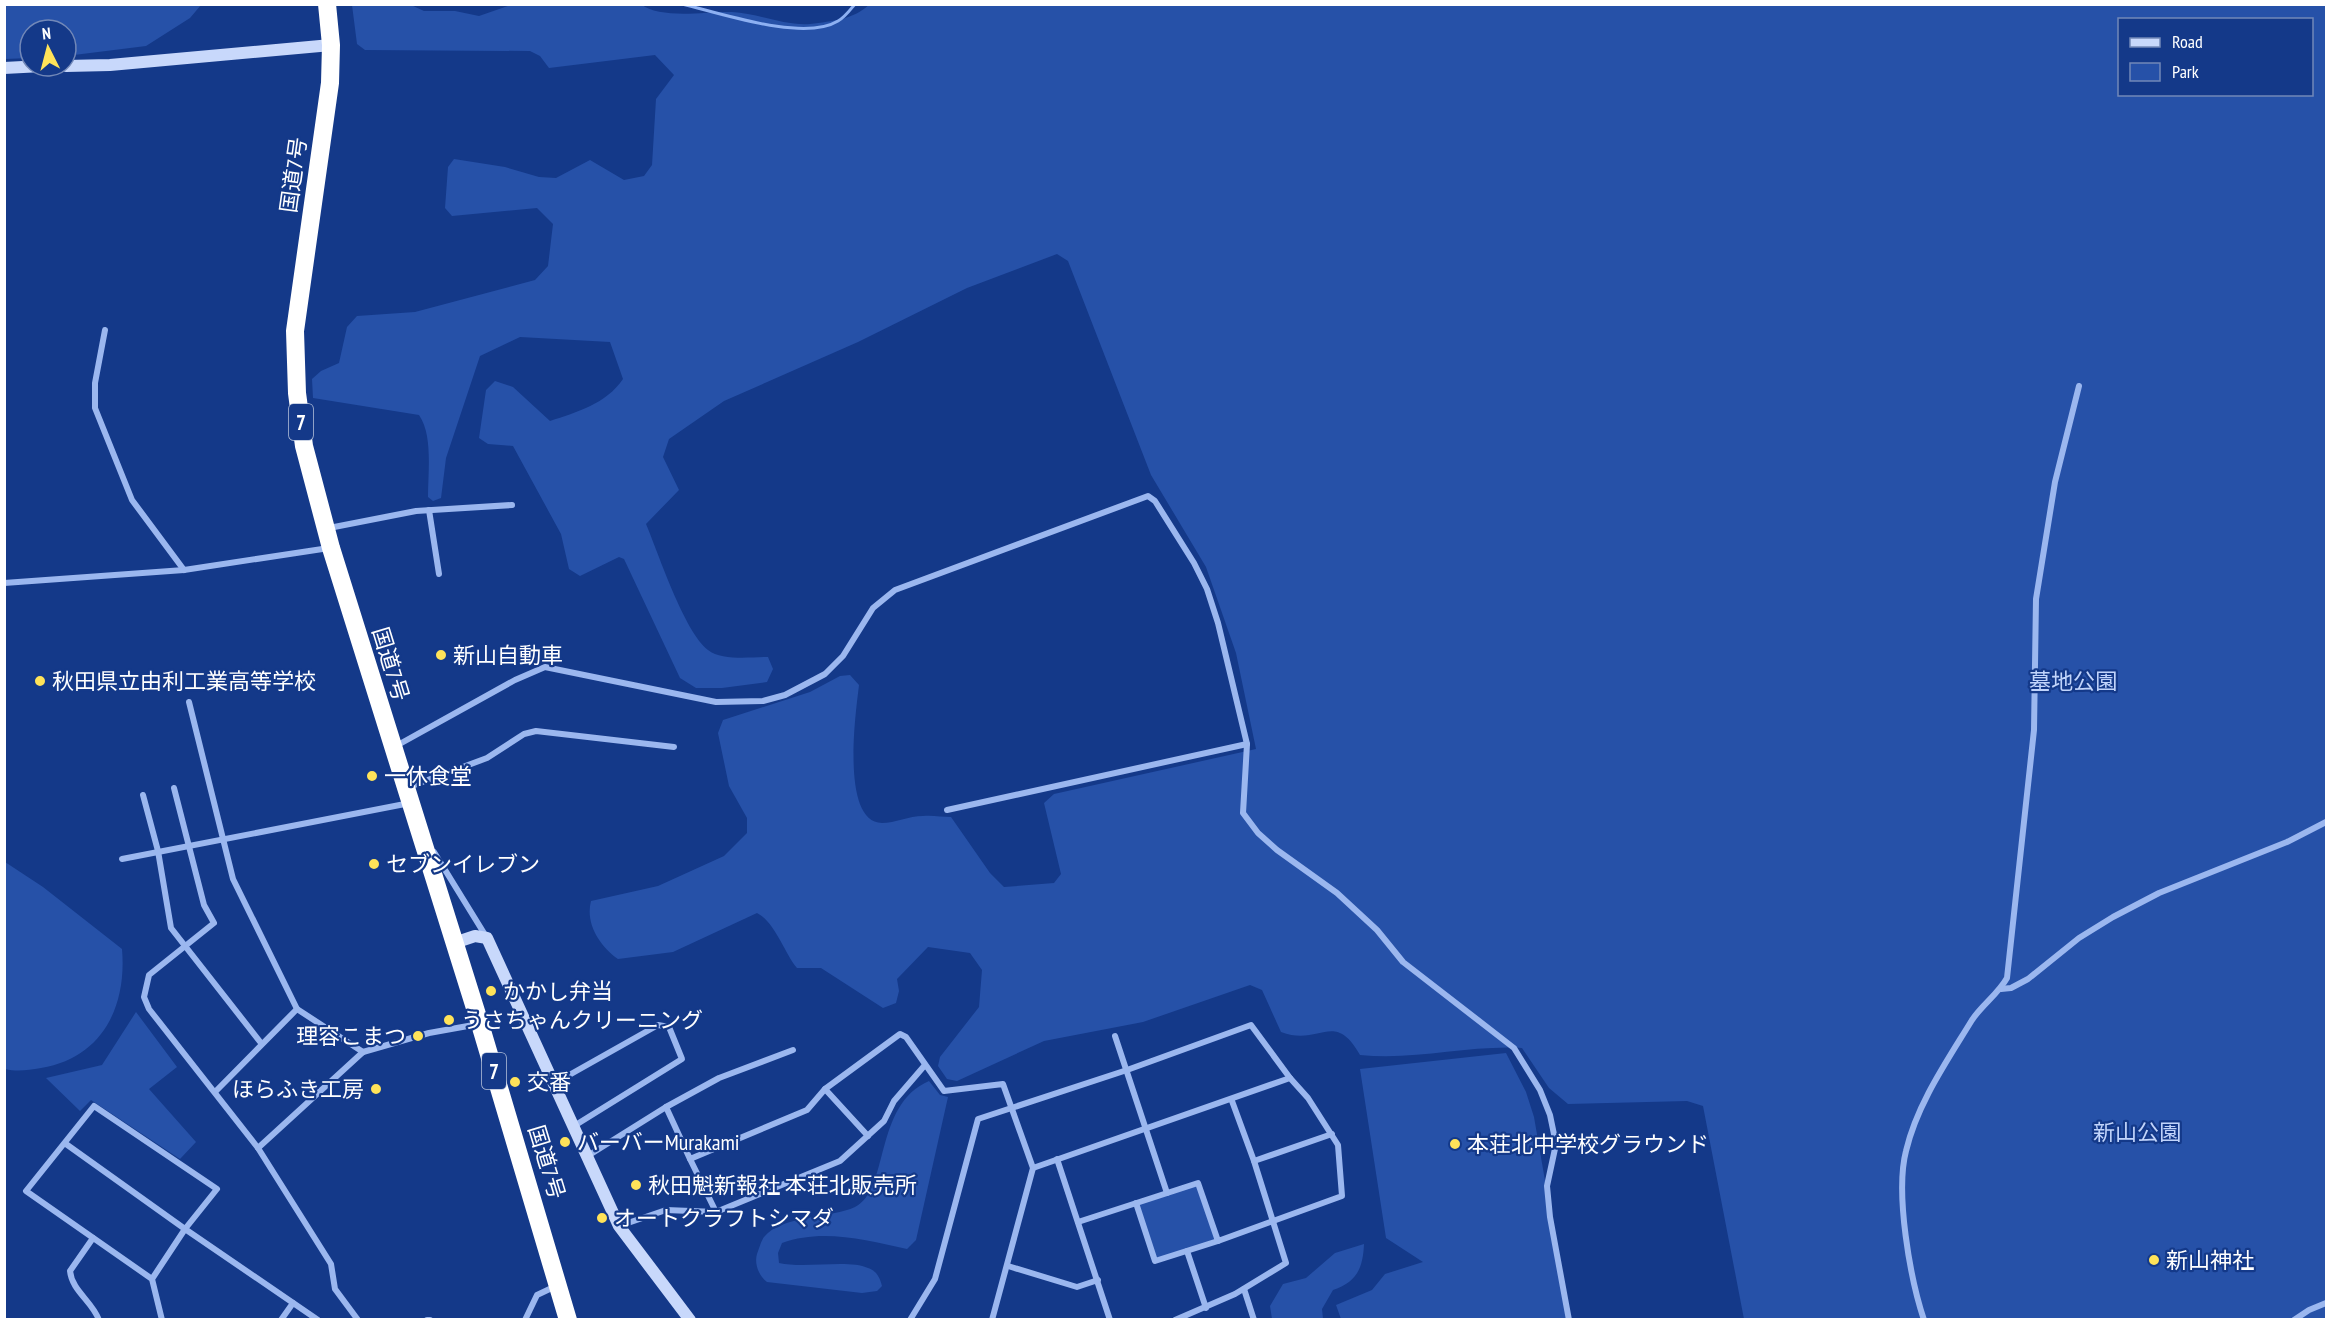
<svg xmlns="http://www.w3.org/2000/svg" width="2331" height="1324" font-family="'PT Sans Narrow','Noto Sans JP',sans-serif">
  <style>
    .green { fill: #2651a8; fill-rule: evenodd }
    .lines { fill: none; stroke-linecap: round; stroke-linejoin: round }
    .stream { stroke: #8db0f2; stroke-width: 3 }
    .street { stroke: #9bb7ef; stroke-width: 6 }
    .secondary { stroke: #c8d8fb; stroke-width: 12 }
    .highway { stroke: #fff; stroke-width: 18 }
    .poi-dot { fill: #ffe359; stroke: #143989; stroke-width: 2 }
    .labels { text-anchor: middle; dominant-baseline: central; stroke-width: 4.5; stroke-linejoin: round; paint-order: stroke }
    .shield { fill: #143989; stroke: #b8c4dc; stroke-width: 1.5 }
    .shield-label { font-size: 21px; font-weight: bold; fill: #fff }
    .street-label { font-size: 22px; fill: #fff; stroke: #143989 }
    .poi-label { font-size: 22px; fill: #fff; stroke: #143989; text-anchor: start }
    .park-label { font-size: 22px; fill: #c1d4fb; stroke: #143989 }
  </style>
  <rect width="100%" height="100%" fill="#143989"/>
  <!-- green -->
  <g class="green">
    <path d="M5,4H201V5L190,18L146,46L66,56V30H30V58L5,59Z"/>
    <path d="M641,4C660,20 708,11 732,12C757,13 785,26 810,24C833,21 853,20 870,4L2326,5V1319H1744L1703,1106L1687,1101L1568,1104L1549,1088L1522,1048C1468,1045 1414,1061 1360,1055C1334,1009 1320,1047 1281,1032L1262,990L1250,985L1143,1022L1044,1041L957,1081L947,1079L938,1066L940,1057L979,1007L982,970L970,953L928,947L897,979L899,991L896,1003L883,1008L821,968H797C784,952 775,922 757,913L673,952L618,959C600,946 585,924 591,901L658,886L724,856L747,833V818L729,786L718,733L723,720L810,692L840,676L850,675L859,685C856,711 840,822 882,823C895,823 909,816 923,816C932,815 942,817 951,817L990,873L1004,887L1054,883L1061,874L1044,803L1054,794L1256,749L1236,653L1206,567L1151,475L1068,261L1057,254L967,288L858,342L724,401L669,439L663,457L679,490L646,524C659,555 684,631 708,650C722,661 751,657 768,657L773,669L767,682L722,688H696L680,678L624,559L619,557L580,576L569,569L561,534L513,446L488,444L479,438L486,390L495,381L513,387L550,421C577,412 606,404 623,379L610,342L520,337L480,356L446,458L441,498L433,501L428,497C428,472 433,435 419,415L313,398L312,379L321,371L339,363L347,327L357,316L415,312L535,280L548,266L553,224L537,208L452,216L445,208L448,167L454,159L505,167L539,177L556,178L590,160L624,180L644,176L652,165L656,99L674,75L655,55L549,68L540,56L530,51L365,50L357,44L352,5H411L424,11H455L479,16L511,5ZM2120,20H2312V94H2120Z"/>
    <path d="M5,862L43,887L122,949C127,1007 102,1058 41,1068C28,1070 18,1072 5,1069Z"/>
    <path d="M136,1012L177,1067L149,1089L196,1142L180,1159L91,1100L80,1111L46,1078L102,1065Z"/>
    <path d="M1506,1053L1526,1092L1534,1117L1569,1319H1341L1336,1305L1372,1290L1385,1274L1423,1262L1386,1238L1360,1069Z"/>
    <path d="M929,1081L940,1095L948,1097L916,1240L907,1249C866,1240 822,1228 782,1243L778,1253L779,1263C805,1269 848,1259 868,1268C877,1271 880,1278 882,1286L877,1291L862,1293L767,1282C759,1276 754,1264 757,1254C759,1249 761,1241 764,1237C782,1215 832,1218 855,1207C890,1190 873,1105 929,1081Z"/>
    <path d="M1198,1183L1218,1241L1155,1261L1136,1203Z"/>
    <path d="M1364,1244C1363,1268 1357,1282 1333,1290L1322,1309L1323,1319H1272L1270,1306L1283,1284L1306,1278L1335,1253Z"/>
  </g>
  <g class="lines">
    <!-- stream -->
    <path class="stream" d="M682,4C720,13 804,42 838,21C845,17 850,10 855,4"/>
    <!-- street -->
    <g class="street">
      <path d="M105,330L95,383V408L132,500L184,570"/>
      <path d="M429,510L439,574"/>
      <path d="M329,528L416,511L512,505"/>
      <path d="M4,583L184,570L329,548"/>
      <path d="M189,702L233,879L297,1009L363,1052"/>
      <path d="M396,746L515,680L545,667L716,702L763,701L785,695L825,674L843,656L873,608L895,590L1148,496L1155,501L1194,563L1207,589L1218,623L1247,744L1243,813L1258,833L1277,850L1337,893L1377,930L1403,962L1514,1048L1540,1090L1550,1115L1556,1144L1547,1186L1550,1217L1569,1320"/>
      <path d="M409,787L487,758L524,734L536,731L674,747"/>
      <path d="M174,788L204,905L214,923L149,975L144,997L149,1009L258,1148L331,1264L335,1289L358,1320"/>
      <path d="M143,795L158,851L171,928L261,1043"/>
      <path d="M947,810L1247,744"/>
      <path d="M434,852L487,938"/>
      <path d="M122,859L410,803"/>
      <path d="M2001,989L2011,988L2028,979L2079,938L2113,917L2159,893L2287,842L2326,822"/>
      <path d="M1115,1036L1167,1193"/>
      <path d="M555,1083L658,1025L669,1027L682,1059L574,1126"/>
      <path d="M825,1089L868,1136"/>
      <path d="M216,1091L297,1009"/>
      <path d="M666,1107L719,1078L793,1050"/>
      <path d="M66,1144L185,1229L318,1320"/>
      <path d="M258,1148L363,1052L429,1033L479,1024"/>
      <path d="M586,1157L666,1107L690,1159L807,1110L825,1089L900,1034L906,1037L944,1091L1003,1084L1033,1168L992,1320"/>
      <path d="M690,1159L716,1212"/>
      <path d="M1057,1159L1110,1320"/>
      <path d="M1254,1161L1332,1134"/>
      <path d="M1033,1168L1290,1078L1308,1098L1338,1145L1342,1196L1218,1241L1198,1183L1078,1222"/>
      <path d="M1136,1203L1155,1261L1218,1241"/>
      <path d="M619,1226L666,1210L716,1212L840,1161L884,1121L894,1101L925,1065"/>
      <path d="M93,1238L70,1271C72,1291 92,1301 99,1320"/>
      <path d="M1187,1251L1206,1308"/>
      <path d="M1008,1266L1077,1287L1098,1280"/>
      <path d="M152,1279L185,1229L217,1189L94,1106L26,1191L152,1279L162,1320"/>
      <path d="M1244,1289L1254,1320"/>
      <path d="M281,1320L293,1303"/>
      <path d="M427,1320H430"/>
      <path d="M525,1320L537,1295L556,1286"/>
      <path d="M910,1320L935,1279L978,1119L1127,1070L1251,1025L1290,1078"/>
      <path d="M1175,1320L1235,1294L1286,1263L1254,1161L1232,1101"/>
      <path d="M1924,1320C1910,1278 1895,1193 1906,1151C1917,1104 1947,1061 1972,1020C1982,1005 1998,994 2007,978L2034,730L2036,599L2055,482L2079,386"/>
      <path d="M2294,1320L2309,1310L2326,1303"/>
    </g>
    <!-- secondary -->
    <g class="secondary">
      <path d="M66,66L110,65L331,45"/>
      <path d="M4,68L42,66"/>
      <path d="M454,943L475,936L487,938L619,1226L690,1320"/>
    </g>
    <!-- highway -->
    <path class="highway" d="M327,4L331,45L330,83L295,331L297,393L304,446L331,548L480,1024L568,1320"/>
  </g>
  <!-- markers -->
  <g class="poi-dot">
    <circle cx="441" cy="655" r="6"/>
    <circle cx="40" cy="681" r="6"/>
    <circle cx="372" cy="776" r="6"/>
    <circle cx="374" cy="864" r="6"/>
    <circle cx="491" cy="991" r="6"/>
    <circle cx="449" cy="1020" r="6"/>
    <circle cx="418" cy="1036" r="6"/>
    <circle cx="515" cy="1082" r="6"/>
    <circle cx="376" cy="1089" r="6"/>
    <circle cx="565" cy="1142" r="6"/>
    <circle cx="1455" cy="1144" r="6"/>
    <circle cx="636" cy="1185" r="6"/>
    <circle cx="602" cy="1218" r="6"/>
    <circle cx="2154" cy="1260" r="6"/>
  </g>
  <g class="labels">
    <!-- shield labels -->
    <g class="shield">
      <rect x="289" y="404" width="24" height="36" rx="4.5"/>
      <rect x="482" y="1053" width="24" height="36" rx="4.5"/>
    </g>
    <g class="shield-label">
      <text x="301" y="422">7</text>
      <text x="494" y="1071">7</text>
    </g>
    <!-- street labels -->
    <g class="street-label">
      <text transform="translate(293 175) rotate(-82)">国道7号</text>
      <text transform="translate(391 664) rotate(73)">国道7号</text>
      <text transform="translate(547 1162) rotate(73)">国道7号</text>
    </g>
    <!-- poi labels -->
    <g class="poi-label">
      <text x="453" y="655">新山自動車</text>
      <text x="52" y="681">秋田県立由利工業高等学校</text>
      <text x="384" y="776">一休食堂</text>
      <text x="386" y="864">セブンイレブン</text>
      <text x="503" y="991">かかし弁当</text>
      <text x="461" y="1020">うさちゃんクリーニング</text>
      <text x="406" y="1036" text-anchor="end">理容こまつ</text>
      <text x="527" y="1082">交番</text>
      <text x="364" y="1089" text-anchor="end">ほらふき工房</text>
      <text x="577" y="1142">バーバーMurakami</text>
      <text x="1467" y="1144">本荘北中学校グラウンド</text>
      <text x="648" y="1185">秋田魁新報社 本荘北販売所</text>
      <text x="614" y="1218">オートクラフトシマダ</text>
      <text x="2166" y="1260">新山神社</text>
    </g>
    <!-- park labels -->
    <g class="park-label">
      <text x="2073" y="681">墓地公園</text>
      <text x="2137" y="1132">新山公園</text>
    </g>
  </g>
  <!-- border -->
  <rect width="2331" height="1324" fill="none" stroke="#ffffff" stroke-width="12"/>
  <!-- legend -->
  <rect x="2118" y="18" width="195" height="78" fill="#143989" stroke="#7288b8" stroke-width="1.5"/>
  <rect x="2130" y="38" width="30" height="9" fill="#c8d8fb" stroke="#7288b8" stroke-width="1.5"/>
  <text x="2172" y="48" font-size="18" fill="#ffffff">Road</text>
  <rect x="2130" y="63" width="30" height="18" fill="#2651a8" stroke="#7288b8" stroke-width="1.5"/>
  <text x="2172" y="78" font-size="18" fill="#ffffff">Park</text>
  <!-- north arrow -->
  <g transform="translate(48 48) rotate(354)"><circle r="28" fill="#143989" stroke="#7288b8" stroke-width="1.5"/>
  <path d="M0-4.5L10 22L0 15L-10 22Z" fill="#ffe359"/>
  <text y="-9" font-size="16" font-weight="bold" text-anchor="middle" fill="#ffffff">N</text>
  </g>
</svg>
